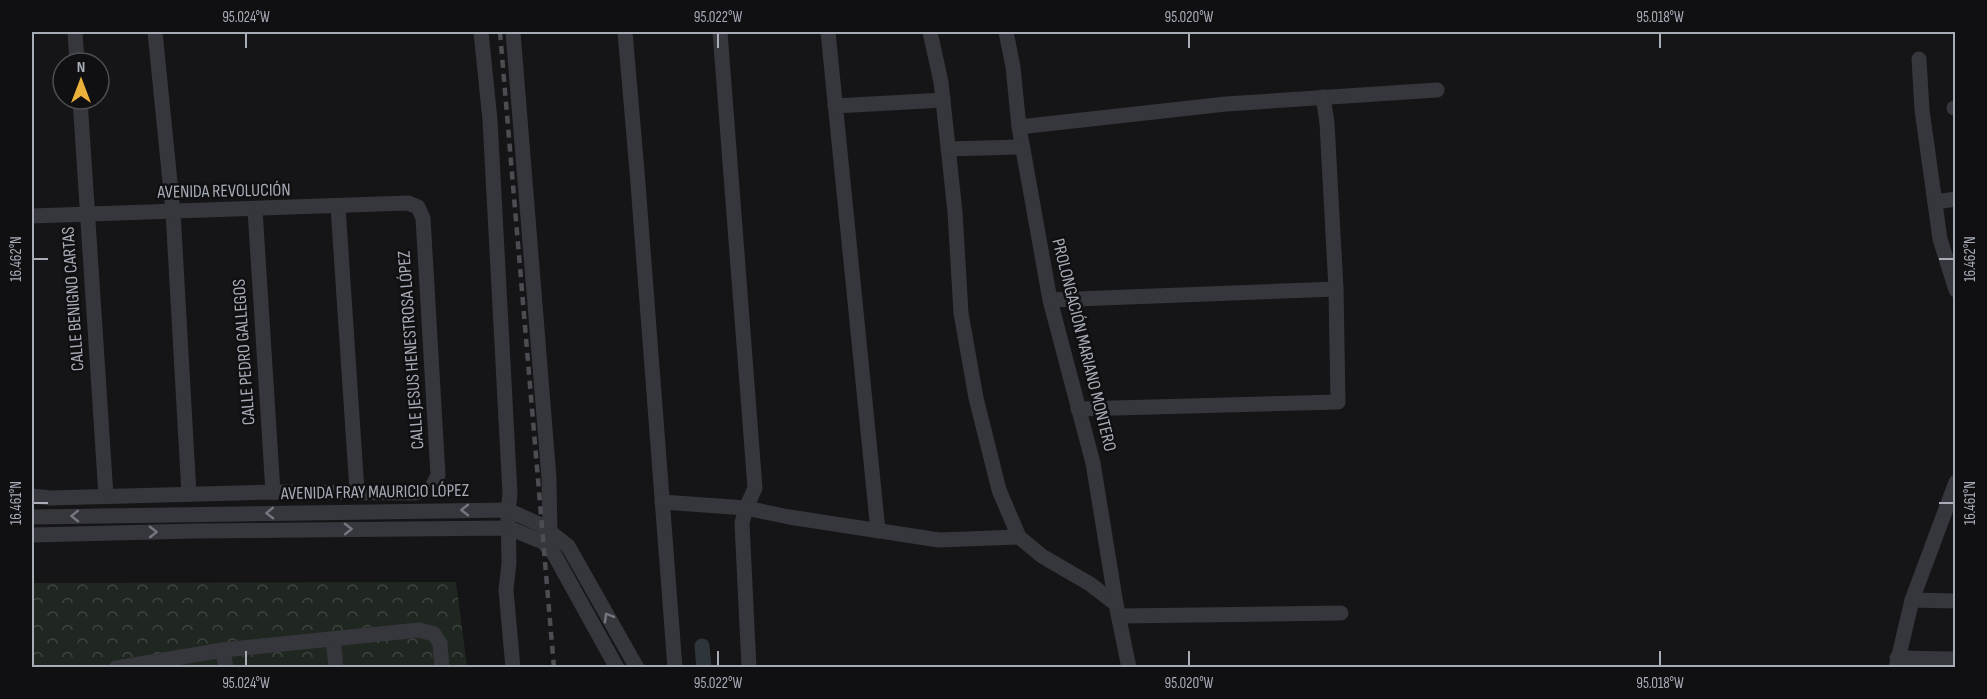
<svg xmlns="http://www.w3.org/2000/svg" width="1987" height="699" font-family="'Sofia Sans Condensed',sans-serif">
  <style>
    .park { fill: url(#park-crowns) }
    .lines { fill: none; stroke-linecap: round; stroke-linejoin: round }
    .canal { stroke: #2e363c; stroke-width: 15 }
    .minor { stroke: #36373c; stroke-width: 15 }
    .rail { stroke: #4c4d53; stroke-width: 4.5; stroke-dasharray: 8 6; stroke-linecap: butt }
    .oneway { stroke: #757780 }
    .ticks { fill: none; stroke: #a8acb7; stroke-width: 2 }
    .labels { text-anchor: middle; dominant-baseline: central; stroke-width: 5; stroke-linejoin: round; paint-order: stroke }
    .street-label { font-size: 18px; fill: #a8acb7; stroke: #101012 }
    .neatline { fill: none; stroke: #a8acb7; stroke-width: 2 }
    .ticks-label { font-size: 15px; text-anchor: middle; fill: #a8acb7 }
  </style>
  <defs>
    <pattern id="park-crowns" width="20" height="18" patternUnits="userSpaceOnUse" patternTransform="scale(1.5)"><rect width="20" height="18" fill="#202721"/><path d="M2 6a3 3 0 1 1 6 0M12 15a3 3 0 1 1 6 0" fill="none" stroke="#3e443f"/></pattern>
  </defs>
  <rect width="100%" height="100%" fill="#151517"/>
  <!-- park -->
  <path class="park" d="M456,582L467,667H32V583Z"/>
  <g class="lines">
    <!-- canal -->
    <path class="canal" d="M702,646L704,668"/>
    <!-- minor -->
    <g class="minor">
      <path d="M75,32L77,63"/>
      <path d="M155,32L173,212L189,494"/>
      <path d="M481,32L490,120L510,494L508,510L509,563L506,590L513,668"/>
      <path d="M513,32L549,478L550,537"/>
      <path d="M625,32L637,171L675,668"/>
      <path d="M720,32L755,488L746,508L742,523L749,668"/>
      <path d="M828,32L878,531"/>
      <path d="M930,32L941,82L955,212L961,313L976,398L999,490L1019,537L1042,556L1090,584L1116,604"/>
      <path d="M1006,32L1013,67L1019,127L1050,300L1093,463L1116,604L1129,668"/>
      <path d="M1919,59L1922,110L1940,239L1956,290"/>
      <path d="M80,99L106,496"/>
      <path d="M835,106L943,100"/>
      <path d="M1954,108H1956"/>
      <path d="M1019,127L1226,104L1437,90"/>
      <path d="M948,149L1022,147"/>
      <path d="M1935,202L1956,199"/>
      <path d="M338,207L357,491"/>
      <path d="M255,210L273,492"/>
      <path d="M32,216L408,203L418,207L423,218L438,475L431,489L415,493L273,492L50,498L32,496"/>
      <path d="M1050,300L1336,289"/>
      <path d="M1078,409L1338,402L1336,289L1327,123L1323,97"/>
      <path d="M662,502L746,508L789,517L939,540L1019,537"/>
      <path d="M32,517L508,510L541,525L568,546L637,668"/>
      <path d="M32,535L196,531L509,528L543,542L554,554L617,668"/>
      <path d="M1912,600L1956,601"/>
      <path d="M1119,616L1341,613"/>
      <path d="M333,639L336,668"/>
      <path d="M1897,658L1956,659"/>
      <path d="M116,668L223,650"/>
      <path d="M226,668L223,650L419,630L434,634L440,644L442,668"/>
      <path d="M1896,668L1912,600L1956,482"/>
    </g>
    <!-- rail -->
    <path class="rail" d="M500,32L554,668"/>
  </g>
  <!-- one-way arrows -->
  <defs><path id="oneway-chevron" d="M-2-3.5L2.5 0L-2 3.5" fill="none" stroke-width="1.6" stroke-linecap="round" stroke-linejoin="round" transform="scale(1.5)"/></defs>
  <g class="oneway">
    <use href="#oneway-chevron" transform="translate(465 510) rotate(180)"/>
    <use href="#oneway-chevron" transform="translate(270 513) rotate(179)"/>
    <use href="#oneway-chevron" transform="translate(75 516) rotate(179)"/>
    <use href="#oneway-chevron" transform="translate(348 529) rotate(-1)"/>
    <use href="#oneway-chevron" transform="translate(153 532) rotate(-1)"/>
    <use href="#oneway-chevron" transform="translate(608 617) rotate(-120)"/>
  </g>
  <!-- ticks -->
  <path class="ticks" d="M246,33V48M718,33V48M1189,33V48M1660,33V48M33,259H48M1939,259H1954M33,503H48M1939,503H1954M246,651V666M718,651V666M1189,651V666M1660,651V666"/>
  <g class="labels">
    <!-- street labels -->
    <g class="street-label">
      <text transform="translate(224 191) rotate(-1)">AVENIDA REVOLUCIÓN</text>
      <text transform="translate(73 299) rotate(-94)">CALLE BENIGNO CARTAS</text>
      <text transform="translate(1084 345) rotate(76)">PROLONGACIÓN MARIANO MONTERO</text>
      <text transform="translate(411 350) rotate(-94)">CALLE JESUS HENESTROSA LÓPEZ</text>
      <text transform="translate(244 352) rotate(-94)">CALLE PEDRO GALLEGOS</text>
      <text transform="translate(375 492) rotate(-1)">AVENIDA FRAY MAURICIO LÓPEZ</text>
    </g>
  </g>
  <!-- border -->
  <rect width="1987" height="699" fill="none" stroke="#101012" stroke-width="66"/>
  <!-- north arrow -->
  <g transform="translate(81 81)"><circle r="28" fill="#101012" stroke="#4d4e54" stroke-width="1.5"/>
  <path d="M0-4.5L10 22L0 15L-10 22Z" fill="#eab23b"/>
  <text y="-9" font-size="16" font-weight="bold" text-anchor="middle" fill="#a8acb7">N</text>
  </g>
  <rect x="33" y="33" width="1921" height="633" class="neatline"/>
  <g class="ticks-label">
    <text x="246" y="22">95.024°W</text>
    <text x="718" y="22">95.022°W</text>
    <text x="1189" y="22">95.020°W</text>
    <text x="1660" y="22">95.018°W</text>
    <text transform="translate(16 259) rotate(-90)" y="5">16.462°N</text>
    <text transform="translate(1970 259) rotate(-90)" y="5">16.462°N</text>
    <text transform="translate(16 503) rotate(-90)" y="5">16.461°N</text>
    <text transform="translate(1970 503) rotate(-90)" y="5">16.461°N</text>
    <text x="246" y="688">95.024°W</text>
    <text x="718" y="688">95.022°W</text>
    <text x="1189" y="688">95.020°W</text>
    <text x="1660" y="688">95.018°W</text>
  </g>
</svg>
